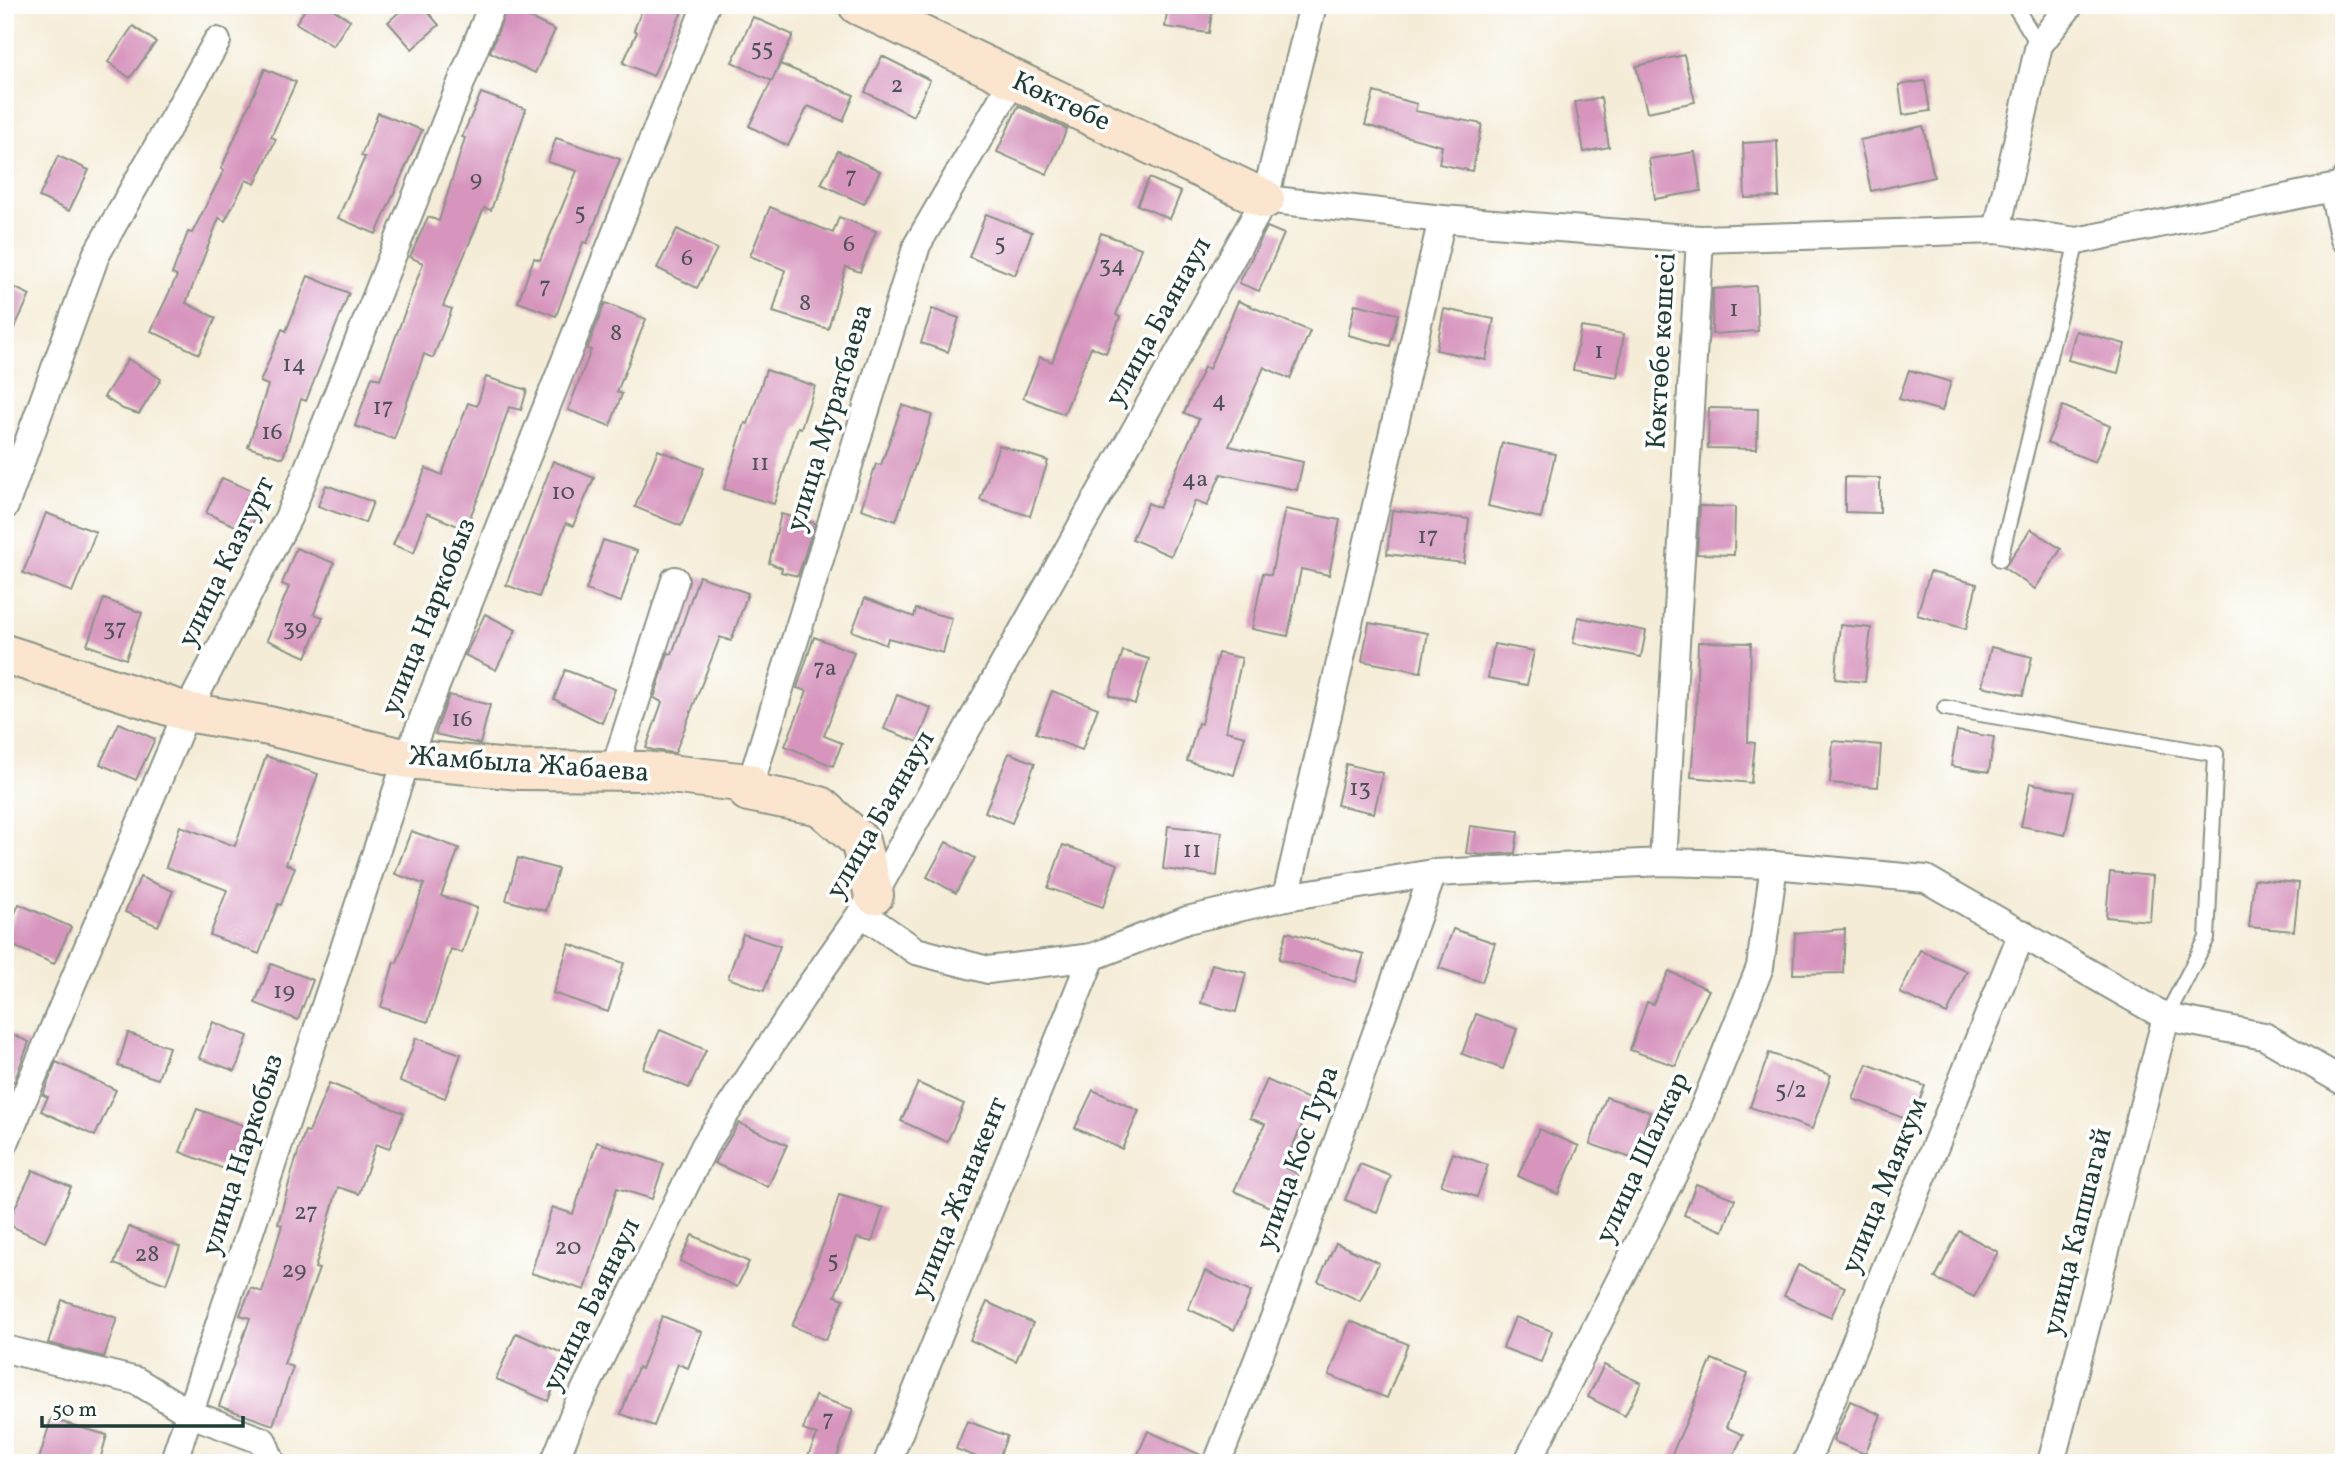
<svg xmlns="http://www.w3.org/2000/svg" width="2349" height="1468" font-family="Vollkorn,serif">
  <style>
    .building { fill: #d795be }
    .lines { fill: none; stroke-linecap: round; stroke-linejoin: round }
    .lane-casing { stroke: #8a9486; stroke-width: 18 }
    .street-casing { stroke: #8a9486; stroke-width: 30 }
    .secondary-casing { stroke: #8a9486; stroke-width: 42 }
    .lane { stroke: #fff; stroke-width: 14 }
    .street { stroke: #fff; stroke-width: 26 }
    .secondary { stroke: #fbe5cf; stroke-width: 38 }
    .labels { text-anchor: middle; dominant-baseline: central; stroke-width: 7; stroke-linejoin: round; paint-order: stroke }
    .number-label { font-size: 24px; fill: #4d5356 }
    .street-label { font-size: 28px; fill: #1f3d34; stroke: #fff }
  </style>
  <rect width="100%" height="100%" fill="#fff"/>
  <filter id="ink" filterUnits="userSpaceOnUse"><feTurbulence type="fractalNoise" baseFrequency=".0143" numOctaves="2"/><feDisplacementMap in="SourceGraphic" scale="14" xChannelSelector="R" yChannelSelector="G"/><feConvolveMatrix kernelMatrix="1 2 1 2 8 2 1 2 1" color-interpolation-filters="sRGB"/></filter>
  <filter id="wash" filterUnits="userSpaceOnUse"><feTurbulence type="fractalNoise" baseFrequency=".00686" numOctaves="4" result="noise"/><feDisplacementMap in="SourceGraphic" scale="28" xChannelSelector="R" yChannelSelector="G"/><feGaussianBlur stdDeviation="1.57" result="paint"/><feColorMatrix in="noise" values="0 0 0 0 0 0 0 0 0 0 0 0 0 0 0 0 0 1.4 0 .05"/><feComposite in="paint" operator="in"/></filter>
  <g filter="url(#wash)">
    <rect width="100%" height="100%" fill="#f4ecd7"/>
    <g id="blocks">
      <!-- building -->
      <g class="building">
        <path d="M308,5H326L350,20L333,46L296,23Z"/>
        <path d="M407,5H422L439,25L412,49L388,22Z"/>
        <path d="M644,5H685L653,76L623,63L637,32L634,30Z"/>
        <path d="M1168,5H1213L1209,33L1165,27Z"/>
        <path d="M507,7L555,30L535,73L490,52Z"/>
        <path d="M753,17L793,35L772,81L732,62Z"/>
        <path d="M133,26L156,42L130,78L108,62Z"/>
        <path d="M1684,55L1695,102L1647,112L1636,66Z"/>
        <path d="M882,56L930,80L913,116L865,92Z"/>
        <path d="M780,64L854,95L843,121L808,106L788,146L749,126Z"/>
        <path d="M265,69L296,82L271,137L276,139L255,184L246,180L225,221L219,218L186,303L216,318L199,354L151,331L177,276L172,274L188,232L192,233L224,170L221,169Z"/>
        <path d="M1925,81L1930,111L1903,115L1899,85Z"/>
        <path d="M1374,92L1417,104L1415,111L1482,124L1472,171L1439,164L1442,146L1365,125Z"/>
        <path d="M481,93L526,109L491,210L484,208L443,306L452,309L433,358L424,354L394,439L355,426L372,377L380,379L423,263L410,257L428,217L439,221L465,138L462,137Z"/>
        <path d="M1601,98L1609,147L1584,152L1575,102Z"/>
        <path d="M1018,106L1067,129L1047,174L997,152Z"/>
        <path d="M378,113L422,130L376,234L338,218L365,157L361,156Z"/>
        <path d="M1923,126L1934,177L1871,191L1860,140Z"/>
        <path d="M556,138L620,159L587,243L583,242L556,316L518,302L534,258L540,260L577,171L548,162Z"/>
        <path d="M1777,141L1779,197L1745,198L1743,143Z"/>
        <path d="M838,151L880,171L864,204L821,184Z"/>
        <path d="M1695,152L1701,191L1655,199L1649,159Z"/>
        <path d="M58,156L89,170L69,211L39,197Z"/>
        <path d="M1149,178L1181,192L1170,219L1137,205Z"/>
        <path d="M770,207L833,233L839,217L876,231L860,272L846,267L828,329L773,312L785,270L750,256Z"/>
        <path d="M986,214L1032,232L1015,275L969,257Z"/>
        <path d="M1267,227L1284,234L1259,291L1239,283Z"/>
        <path d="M677,229L717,249L697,288L657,268Z"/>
        <path d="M1101,233L1141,248L1116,315L1120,317L1106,353L1091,347L1064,414L1023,398L1040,357L1052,362Z"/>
        <path d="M308,276L349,293L306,401L301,399L283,458L248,447L268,385L260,382L282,329L286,331Z"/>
        <path d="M5,283L30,295L5,348Z"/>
        <path d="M1756,286L1758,331L1712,334L1713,289Z"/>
        <path d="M1238,301L1310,331L1290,379L1264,367L1229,446L1303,462L1297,490L1221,474L1207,506L1195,501L1171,556L1132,539L1148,503L1159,508L1199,419L1184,413L1204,367L1209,369Z"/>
        <path d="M605,303L646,319L617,392L622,394L610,426L568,410L591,350L587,349Z"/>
        <path d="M1355,304L1398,314L1390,346L1348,335Z"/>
        <path d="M932,309L959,318L948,352L921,343Z"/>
        <path d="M1444,309L1494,319L1486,360L1436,350Z"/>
        <path d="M1581,327L1624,334L1617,377L1573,370Z"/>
        <path d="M2076,331L2125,344L2118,373L2068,360Z"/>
        <path d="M128,359L161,379L139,414L123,409L104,397Z"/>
        <path d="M766,370L815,386L801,428L798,427L774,504L724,489L745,423L748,424Z"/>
        <path d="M1909,370L1951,382L1942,411L1899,399Z"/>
        <path d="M486,377L527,390L521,410L509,407L481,491L465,529L427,513L414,553L393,545L426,468L442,475L468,403L477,406Z"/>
        <path d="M902,405L932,415L896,521L861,509L876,464L881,465Z"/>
        <path d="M2063,406L2110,426L2095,462L2047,443Z"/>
        <path d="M1709,408L1758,409L1757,449L1708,448Z"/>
        <path d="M1502,443L1555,454L1541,518L1488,506Z"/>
        <path d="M999,445L1048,461L1030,516L980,500Z"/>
        <path d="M658,450L704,468L681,526L635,507Z"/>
        <path d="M553,461L594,478L573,526L566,523L539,597L506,585Z"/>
        <path d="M1845,477L1880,478V513L1845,512Z"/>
        <path d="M222,478L264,496L249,532L206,513Z"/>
        <path d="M326,485L373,502L365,523L318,506Z"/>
        <path d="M1700,506L1735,507L1734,555L1697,554Z"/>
        <path d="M1285,509L1340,520L1329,575L1301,569L1288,636L1252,629L1263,573L1271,575Z"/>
        <path d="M1392,510L1469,519L1464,563L1387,554Z"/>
        <path d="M46,513L96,532L72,592L23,573Z"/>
        <path d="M781,514L815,523L798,576L781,572L782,568L769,563Z"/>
        <path d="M2031,529L2061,549L2035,589L2004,568Z"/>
        <path d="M603,540L637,551L621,602L586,590Z"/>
        <path d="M296,548L334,563L314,614L323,617L306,657L267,640L289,587L282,584Z"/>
        <path d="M1930,572L1977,584L1966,629L1917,615Z"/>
        <path d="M699,576L748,593L731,641L720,637L675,753L653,750L646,748L662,702L654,698L668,653L672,654Z"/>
        <path d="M865,598L914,617L916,609L952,618L943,653L888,638L886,645L852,631Z"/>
        <path d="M104,599L142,613L126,659L87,645Z"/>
        <path d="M485,614L516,630L496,670L465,655Z"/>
        <path d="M1578,617L1646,631L1641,657L1573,643Z"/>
        <path d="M1369,623L1428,633L1421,672L1362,661Z"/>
        <path d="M1840,625L1871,628L1865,682L1835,679Z"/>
        <path d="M814,637L854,652L824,736L842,743L833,766L785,746L807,691L797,688Z"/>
        <path d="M1698,642L1751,643L1748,742L1755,743L1751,783L1691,777L1696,716Z"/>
        <path d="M1494,644L1534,651L1527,685L1488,678Z"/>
        <path d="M1991,647L2032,657L2023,695L1982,686Z"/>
        <path d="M1123,651L1149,659L1135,704L1109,695Z"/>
        <path d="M1218,653L1242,658L1226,731L1245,736L1234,775L1187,761L1198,723L1201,724Z"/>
        <path d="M565,670L615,689L602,723L554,699Z"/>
        <path d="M1052,691L1098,708L1082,750L1036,733Z"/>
        <path d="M449,695L490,705L480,744L435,734Z"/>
        <path d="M897,695L931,708L918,742L884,729Z"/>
        <path d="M119,723L155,739L136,780L100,764Z"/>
        <path d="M1957,731L1994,737L1989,772L1951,766Z"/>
        <path d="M1833,741L1881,745L1878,787L1830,783Z"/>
        <path d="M1009,753L1035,763L1012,823L985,812Z"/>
        <path d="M266,756L318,774L286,864L295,867L281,905L278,904L259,954L210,935L227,890L166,867L180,826L235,846Z"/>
        <path d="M1346,764L1383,773L1374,813L1337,805Z"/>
        <path d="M2030,783L2074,792L2065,835L2021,826Z"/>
        <path d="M1168,826L1222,832L1217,876L1163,869Z"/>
        <path d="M1470,826L1518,832L1515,853L1481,855L1466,853Z"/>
        <path d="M411,831L459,848L441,896L477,908L462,953L451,949L428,1022L381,1007L394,962L397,963L424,884L395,874Z"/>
        <path d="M946,842L975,858L956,893L927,877Z"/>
        <path d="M1063,845L1118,864L1103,907L1048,888Z"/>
        <path d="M518,858L558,869L546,911L506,900Z"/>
        <path d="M2110,872L2153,876L2150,921L2106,917Z"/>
        <path d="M140,877L173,891L158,926L125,912Z"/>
        <path d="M2254,879L2299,883L2294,931L2249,927Z"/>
        <path d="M19,904L71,927L54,964L5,942V936Z"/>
        <path d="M1453,929L1495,943L1482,982L1439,968Z"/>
        <path d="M1845,929L1843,973L1793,974L1795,933Z"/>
        <path d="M1287,932L1364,954L1356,982L1279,959Z"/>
        <path d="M743,934L780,946L764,991L728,978Z"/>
        <path d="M569,944L624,963L608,1012L553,993Z"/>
        <path d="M1920,950L1967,971L1947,1014L1900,993Z"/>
        <path d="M271,964L313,980L298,1020L255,1003Z"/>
        <path d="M1212,964L1246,973L1236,1012L1201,1003Z"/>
        <path d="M1669,971L1709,990L1686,1037L1676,1066L1630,1050L1647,1002L1653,1004Z"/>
        <path d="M1476,1014L1517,1029L1503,1069L1462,1054Z"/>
        <path d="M213,1022L248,1036L235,1071L199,1058Z"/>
        <path d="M660,1030L706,1050L689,1088L643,1068Z"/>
        <path d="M5,1031L29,1042L14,1082L12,1081L5,1096Z"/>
        <path d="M128,1033L169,1047L158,1079L118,1066Z"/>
        <path d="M416,1038L461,1054L445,1098L400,1081Z"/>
        <path d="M1769,1053L1831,1075L1812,1129L1750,1107Z"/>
        <path d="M56,1062L116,1090L95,1136L41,1111L48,1097L43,1095Z"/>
        <path d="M1867,1064L1925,1086L1911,1121L1853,1099Z"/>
        <path d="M1267,1080L1313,1101L1283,1167L1298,1174L1281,1212L1234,1191L1265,1124L1250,1118Z"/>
        <path d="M329,1083L404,1113L389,1149L376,1144L359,1194L338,1187L315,1268L319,1269L284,1364L293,1367L273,1425L219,1406L250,1318L240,1315L251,1288L262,1292L282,1225L278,1224L292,1172L305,1131L309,1132Z"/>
        <path d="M918,1083L964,1104L947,1142L901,1121Z"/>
        <path d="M1093,1090L1139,1111L1122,1149L1075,1128Z"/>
        <path d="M1606,1097L1650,1112L1634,1159L1590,1144Z"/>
        <path d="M197,1109L257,1130L240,1175L180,1152Z"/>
        <path d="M739,1123L787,1145L768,1187L714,1163Z"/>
        <path d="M1539,1129L1579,1146L1558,1194L1518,1176Z"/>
        <path d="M597,1142L664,1164L652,1199L617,1188L585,1290L531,1273L552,1207L573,1214Z"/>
        <path d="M1453,1153L1488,1165L1477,1197L1441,1185Z"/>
        <path d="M1360,1164L1391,1176L1377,1212L1345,1200Z"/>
        <path d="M33,1170L71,1187L45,1242L7,1224Z"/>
        <path d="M1696,1184L1735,1199L1723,1231L1684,1215Z"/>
        <path d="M839,1195L883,1208L872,1242L857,1238L835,1296L844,1299L826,1340L792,1326L814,1275H812L829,1229Z"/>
        <path d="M129,1227L180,1247L166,1284L114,1264Z"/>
        <path d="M1959,1231L1998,1252L1974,1297L1935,1278Z"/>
        <path d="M692,1235L749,1262L737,1287L680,1261Z"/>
        <path d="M1336,1243L1379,1263L1360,1301L1318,1281Z"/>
        <path d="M1798,1265L1845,1287L1831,1317L1784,1296Z"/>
        <path d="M1205,1271L1251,1292L1234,1330L1188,1309Z"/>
        <path d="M62,1300L117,1318L104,1357L48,1343Z"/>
        <path d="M987,1302L1033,1323L1016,1361L970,1340Z"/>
        <path d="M662,1316L702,1332L688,1368L678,1364L654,1426L621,1414L638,1367L641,1369Z"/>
        <path d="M1515,1317L1552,1331L1541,1362L1503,1348Z"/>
        <path d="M1350,1321L1408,1344L1387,1398L1329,1375Z"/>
        <path d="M516,1333L567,1355L548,1401L496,1379Z"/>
        <path d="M1712,1359L1748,1374L1726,1427L1743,1435L1730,1463H1668L1695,1402H1694Z"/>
        <path d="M1604,1365L1641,1383L1625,1416L1588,1397Z"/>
        <path d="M815,1396L853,1409L835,1463H805L817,1435L803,1430Z"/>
        <path d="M1850,1401L1881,1415L1865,1454L1833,1441Z"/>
        <path d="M51,1419L107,1435L99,1463H38Z"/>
        <path d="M967,1421L1007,1436L997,1463H991L956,1449Z"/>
        <path d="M1148,1431L1203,1456L1202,1463H1134Z"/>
      </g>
    </g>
  </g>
  <g filter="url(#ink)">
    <use href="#blocks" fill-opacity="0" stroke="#8a9486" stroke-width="2"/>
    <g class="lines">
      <defs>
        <g id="lane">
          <path d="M2014,5L2039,45"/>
          <path d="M2332,188L2344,171"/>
          <path d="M2000,559L2077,241"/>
          <path d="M1945,708L2216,754L2207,938L2166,1017"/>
        </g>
        <g id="street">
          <path d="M1265,199L1442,219L1700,239L1663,862"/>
          <path d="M1997,230L2039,45L2070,5"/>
          <path d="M1700,239L1997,230L2077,241L2332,188L2344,239"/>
          <path d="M5,506L96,255L217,41"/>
          <path d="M614,770L675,580"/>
          <path d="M748,792L917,245L1013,80"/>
          <path d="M1286,897L1442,219"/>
          <path d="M861,913L916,951L988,970L1092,957L1187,920L1286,897L1433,873L1663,862L1774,865L1926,879L2166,1017L2264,1036L2344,1082"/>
          <path d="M5,1143L187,712L288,518L492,5"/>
          <path d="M5,1349L137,1381L191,1414L263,1441L272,1463"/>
          <path d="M173,1463L407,759L706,5"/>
          <path d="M554,1463L576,1408L705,1145L803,996L874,895L1265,199L1313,5"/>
          <path d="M887,1463L1092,957"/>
          <path d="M1217,1463L1281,1300L1433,873"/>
          <path d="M1527,1463L1689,1144L1760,967L1774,865"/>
          <path d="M1806,1463L2022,933"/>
          <path d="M2051,1463L2166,1017"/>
        </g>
        <g id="secondary">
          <path d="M858,5L1265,199"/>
          <path d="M5,654L187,712L269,726L407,759L520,770L643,771L748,783V792L820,806L860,841L874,895"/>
        </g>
      </defs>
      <!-- lane casing -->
      <use href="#lane" class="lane-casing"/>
      <!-- street casing -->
      <use href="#street" class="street-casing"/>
      <!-- secondary casing -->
      <use href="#secondary" class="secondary-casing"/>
      <!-- lane -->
      <use href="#lane" class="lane"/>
      <!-- street -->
      <use href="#street" class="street"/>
      <!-- secondary -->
      <use href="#secondary" class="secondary"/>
    </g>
  </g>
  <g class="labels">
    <!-- number labels -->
    <g class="number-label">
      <text x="762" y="49">55</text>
      <text x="897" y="86">2</text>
      <text x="851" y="177">7</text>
      <text x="476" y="180">9</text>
      <text x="580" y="213">5</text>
      <text x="1000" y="244">5</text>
      <text x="849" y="245">6</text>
      <text x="687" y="259">6</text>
      <text x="1112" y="266">34</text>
      <text x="545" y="287">7</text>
      <text x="805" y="304">8</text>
      <text x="1734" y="310">1</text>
      <text x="616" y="334">8</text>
      <text x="1599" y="352">1</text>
      <text x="294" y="365">14</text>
      <text x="1219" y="401">4</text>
      <text x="383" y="408">17</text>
      <text x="272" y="433">16</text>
      <text x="760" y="464">11</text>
      <text x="1195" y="480">4а</text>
      <text x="563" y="493">10</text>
      <text x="1428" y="537">17</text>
      <text x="115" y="629">37</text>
      <text x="295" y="629">39</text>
      <text x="825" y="669">7а</text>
      <text x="462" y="720">16</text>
      <text x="1360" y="789">13</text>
      <text x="1192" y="851">11</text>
      <text x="284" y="992">19</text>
      <text x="1791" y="1091">5/2</text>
      <text x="306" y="1213">27</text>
      <text x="568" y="1248">20</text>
      <text x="147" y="1255">28</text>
      <text x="833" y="1261">5</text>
      <text x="294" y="1271">29</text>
      <text x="828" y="1420">7</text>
    </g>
    <!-- street labels -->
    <g class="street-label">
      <text transform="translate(1061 102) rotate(25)">Көктөбе</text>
      <text transform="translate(1159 322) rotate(-61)">улица Баянаул</text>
      <text transform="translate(1662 351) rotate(-87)">Көктөбе көшесі</text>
      <text transform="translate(830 418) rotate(-73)">улица Муратбаева</text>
      <text transform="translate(227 562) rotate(-64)">улица Казгурт</text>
      <text transform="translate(429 617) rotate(-68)">улица Наркобыз</text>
      <text transform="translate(529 765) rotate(4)">Жамбыла Жабаева</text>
      <text transform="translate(881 815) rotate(-60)">улица Баянаул</text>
      <text transform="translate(243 1155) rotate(-72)">улица Наркобыз</text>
      <text transform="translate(1298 1158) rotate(-70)">улица Кос Тура</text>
      <text transform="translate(1643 1158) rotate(-65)">улица Шалкар</text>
      <text transform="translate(1885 1186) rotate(-68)">улица Маякум</text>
      <text transform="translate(960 1198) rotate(-68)">улица Жанакент</text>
      <text transform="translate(2078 1232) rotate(-76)">улица Капшагай</text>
      <text transform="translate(592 1305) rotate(-64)">улица Баянаул</text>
    </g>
  </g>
  <!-- margin -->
  <rect width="2349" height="1468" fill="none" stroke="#fff" stroke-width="28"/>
  <!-- scale -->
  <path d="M42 1416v10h201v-10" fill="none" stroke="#1f3d34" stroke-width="3.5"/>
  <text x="52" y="1416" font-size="21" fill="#1f3d34" stroke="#ffffff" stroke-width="5" paint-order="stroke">50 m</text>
</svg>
